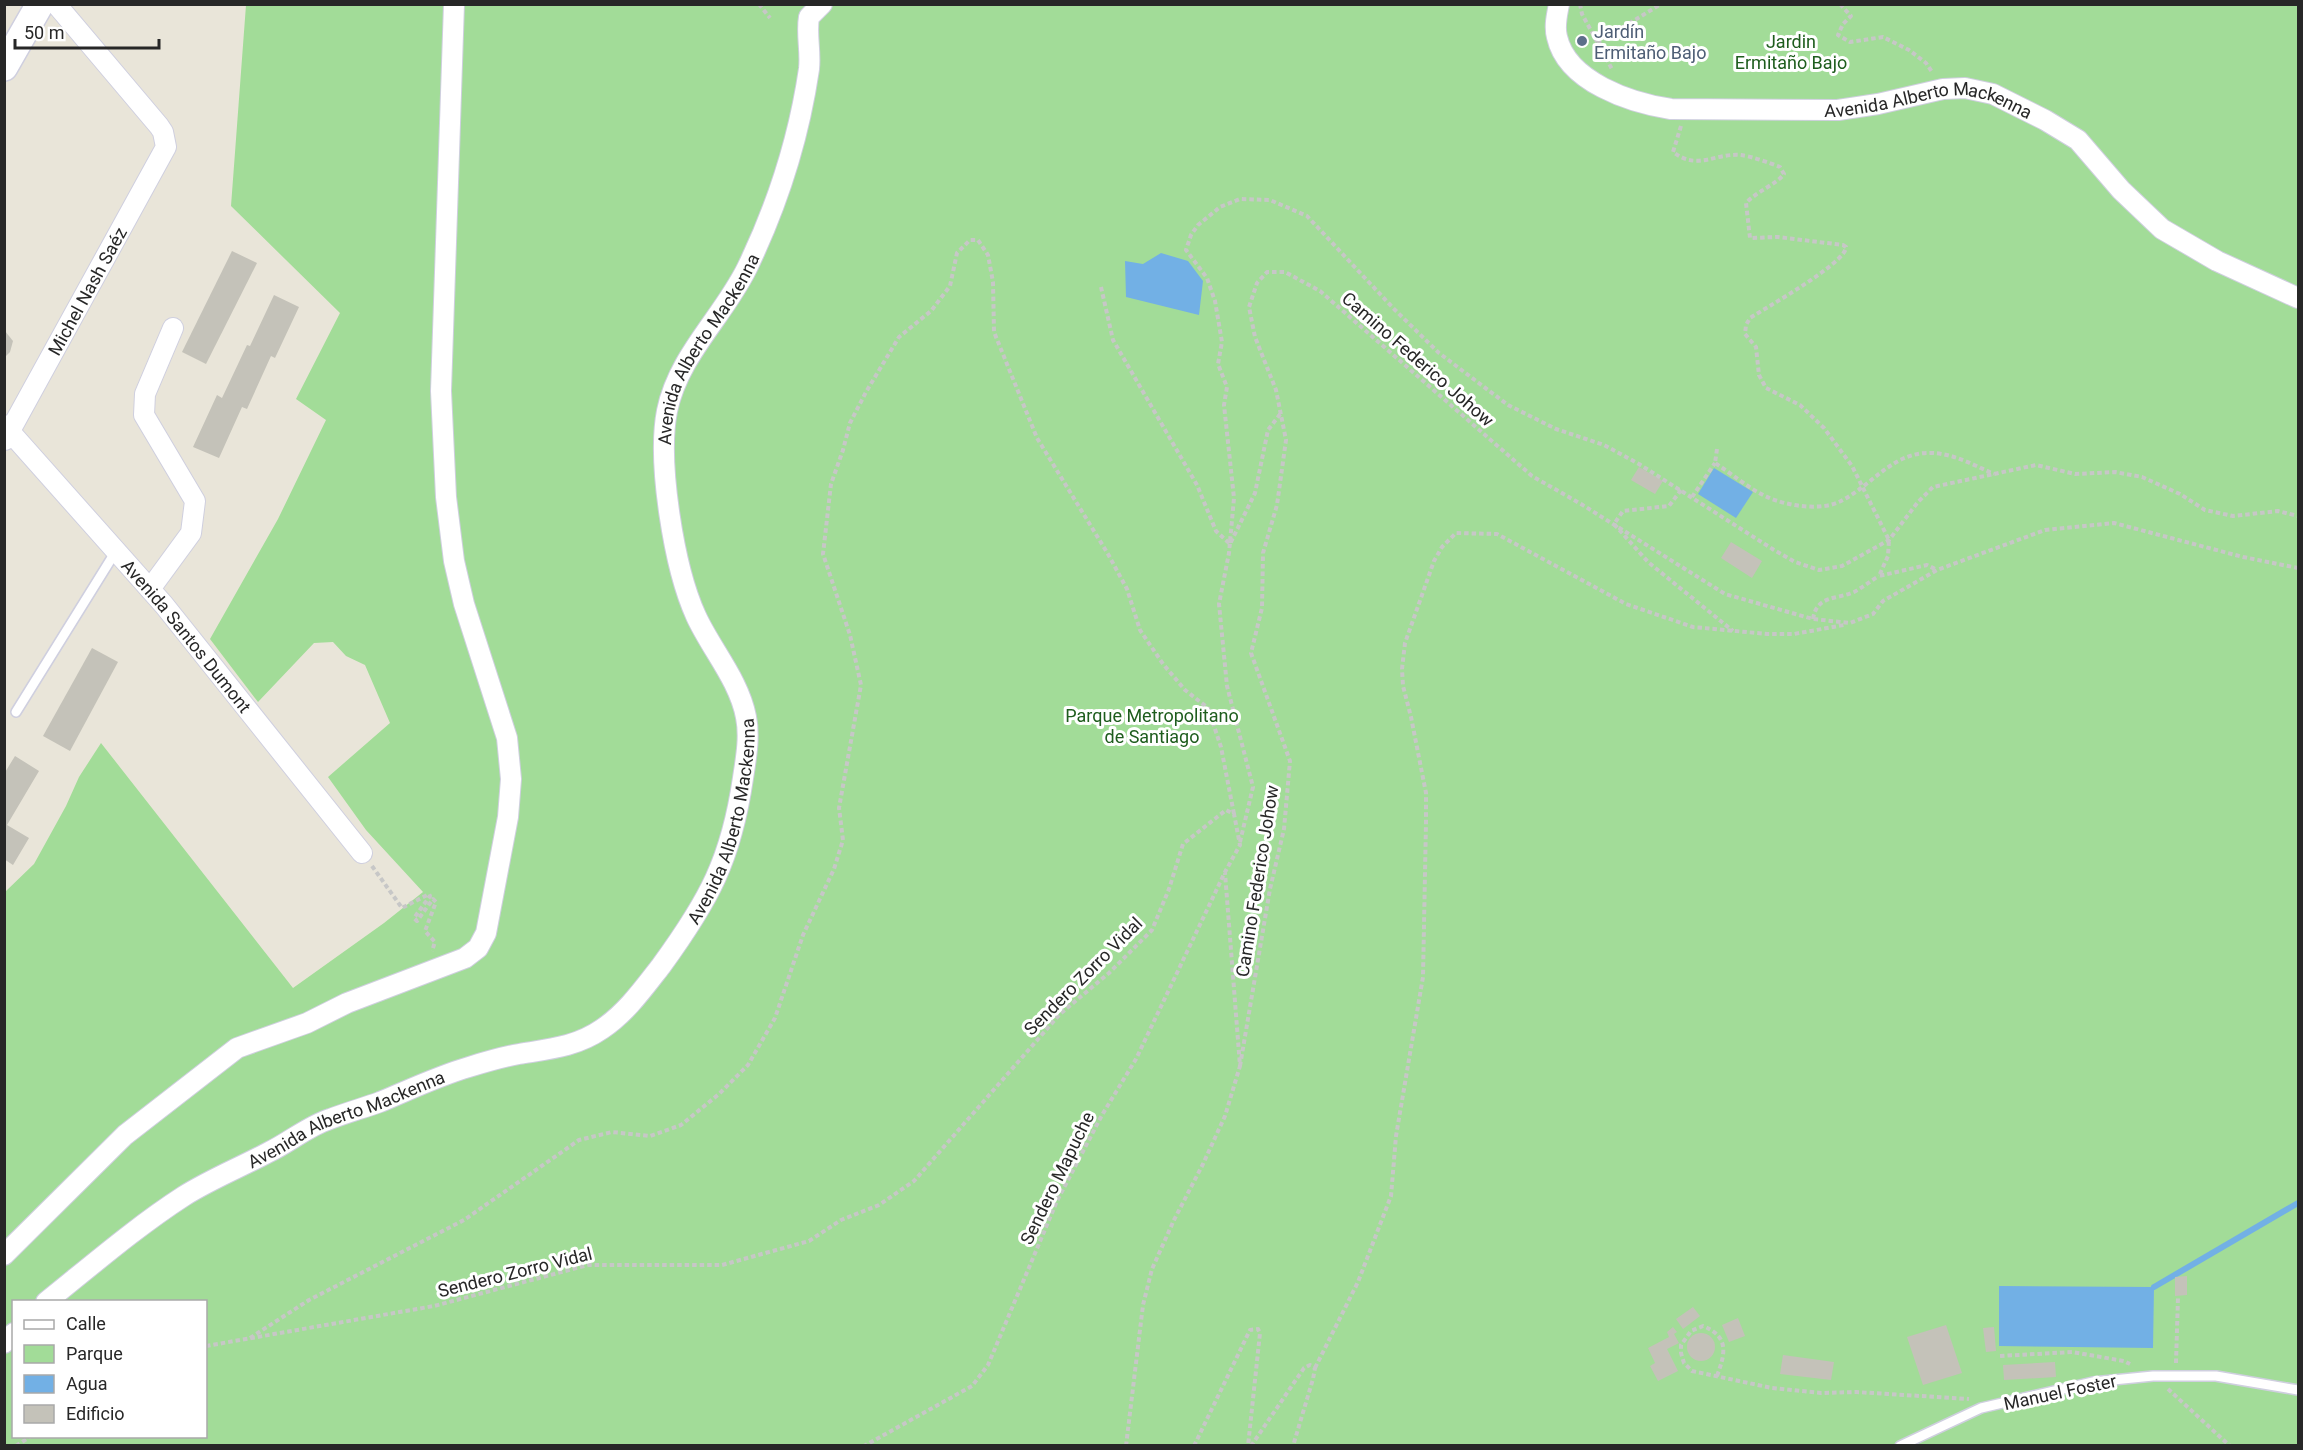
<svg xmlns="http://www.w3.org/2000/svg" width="2303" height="1450" font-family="Roboto,sans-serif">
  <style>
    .green { fill: #a2dc98; fill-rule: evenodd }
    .water { fill: #72b0e5 }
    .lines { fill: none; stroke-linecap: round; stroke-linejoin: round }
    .stream { stroke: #72b0e5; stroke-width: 6 }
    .building { fill: #c4c2b9 }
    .lane-casing { stroke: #cfcfdf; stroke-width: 12 }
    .street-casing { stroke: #cfcfdf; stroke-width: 22 }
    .secondary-casing { stroke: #cfcfdf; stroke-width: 30 }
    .path { stroke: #c7c7c7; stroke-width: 4; stroke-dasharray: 4.5 3; stroke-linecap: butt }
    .lane { stroke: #fff; stroke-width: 9 }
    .street { stroke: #fff; stroke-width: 20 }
    .secondary { stroke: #fff; stroke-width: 27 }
    .service-dot { fill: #5c6f8a; stroke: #fff; stroke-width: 2 }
    .labels { text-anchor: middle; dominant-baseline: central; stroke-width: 6; stroke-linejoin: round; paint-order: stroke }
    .service-label { font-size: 18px; fill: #4e5e75; stroke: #fff; text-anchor: start }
    .park-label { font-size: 18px; fill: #1e5d1d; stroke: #fff }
    .street-label { font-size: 18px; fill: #272727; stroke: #fff }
  </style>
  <rect width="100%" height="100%" fill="#e9e5d9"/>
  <!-- green -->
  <path class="green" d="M246,5H2298V1445L5,1446V892L34,864L66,806L79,777L101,743L293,988L384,923L423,892L366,830L328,777L390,723L365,665L346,656L333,642L314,643L258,702L210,639L278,519L326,420L296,399L340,313L231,206ZM14,1302H206V1436H14Z"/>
  <!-- water -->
  <g class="water">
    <path d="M1161,253L1188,261L1203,281L1199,315L1126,297L1125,261L1143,264Z"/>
    <path d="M1714,468L1753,492L1736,518L1698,494Z"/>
    <path d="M1999,1286L2154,1287L2153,1348L1999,1346Z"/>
  </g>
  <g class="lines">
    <!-- stream -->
    <path class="stream" d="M2154,1287L2298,1203"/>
  </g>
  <!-- building -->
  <g class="building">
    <path d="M232,251L257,263L206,364L182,352Z"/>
    <path d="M274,295L299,307L275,358L271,356L247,409L242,407L219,458L193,447L217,395L222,398L247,345L250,346Z"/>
    <path d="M5,331L13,341L10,352L5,357Z"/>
    <path d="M1639,467L1663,481L1655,494L1631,480Z"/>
    <path d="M1731,542L1762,561L1752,578L1721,558Z"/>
    <path d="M92,648L118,662L70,751L43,736Z"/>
    <path d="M15,756L39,771L7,825L29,838L13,865L4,859V774Z"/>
    <path d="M2187,1276V1295L2175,1296V1277Z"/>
    <path d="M1693,1307L1700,1316L1683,1329L1676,1319Z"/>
    <path d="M1738,1318L1745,1336L1729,1342L1722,1325Z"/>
    <path d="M1946,1325L1962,1373L1923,1385L1907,1337Z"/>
    <path d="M1673,1327L1677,1332L1674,1334L1679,1343L1667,1349L1678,1371L1658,1381L1650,1366L1655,1363L1648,1348L1669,1337L1667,1332Z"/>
    <path d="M1994,1327L1996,1351L1986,1352L1983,1328Z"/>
    <circle cx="1701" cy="1347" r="14"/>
    <path d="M1783,1355L1834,1362L1831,1380L1780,1374Z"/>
    <path d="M2055,1362L2056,1377L2004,1380L2003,1365Z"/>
  </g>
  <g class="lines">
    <defs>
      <g id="lane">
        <path d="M16,712L116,551"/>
        <path d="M1900,1446L1981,1408L2093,1382L2153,1376H2216L2298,1390"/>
      </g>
      <g id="street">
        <path id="s1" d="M1559,4C1557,15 1554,26 1557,37C1567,82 1631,103 1671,109L1838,110L1878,104L1943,89L1965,88L1993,94L2045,120L2078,140L2121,190L2162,229L2217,261L2298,298"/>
        <path id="s2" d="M4,425L164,605L362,853"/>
        <path id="s3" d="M5,440L166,147L163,132L159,126L56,4"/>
        <path d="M150,589L191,533L195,501L144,415L145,394L173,328"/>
        <path d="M4,1255L125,1135L237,1048L307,1023L347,1003L465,958L478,948L486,933L508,817L511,779L507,738L464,604L454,561L446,497L441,391L454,4"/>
        <path id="s4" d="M46,1302C91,1266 136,1227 184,1196C211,1179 241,1167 269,1152C290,1142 308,1126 330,1119C346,1113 363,1108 380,1102C409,1090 438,1076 469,1067C485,1062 502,1057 519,1054C549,1049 576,1047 602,1029C626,1013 643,989 661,966C709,900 731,860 743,778C746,758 750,737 746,717C739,680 711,649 696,616C674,568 657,462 667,411C678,356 723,317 747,268C777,206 799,137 809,69C811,51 806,34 809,17L822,4"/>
        <path d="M4,1343L14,1333"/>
      </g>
      <path id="secondary" d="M4,67L40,4"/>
    </defs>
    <!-- lane casing -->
    <use href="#lane" class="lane-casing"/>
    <!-- street casing -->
    <use href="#street" class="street-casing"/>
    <!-- secondary casing -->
    <use href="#secondary" class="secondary-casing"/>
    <!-- path -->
    <g class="path">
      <path d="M759,4L770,18"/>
      <path d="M1580,4L1582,14L1613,71"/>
      <path d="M1840,4L1851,16L1843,24L1838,35L1850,42L1883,37L1909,50L1926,63L1932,72"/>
      <path d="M1597,43L1661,4"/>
      <path d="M1681,126L1673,152C1698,171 1714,153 1740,155C1751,156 1770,163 1780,167L1784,174C1778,183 1756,192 1746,203L1750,238L1778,237L1843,245L1846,247C1846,263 1767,307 1750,318L1746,325L1745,334L1756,347L1759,375L1766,388L1800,405L1824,428L1852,466L1889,540L1888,556L1879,576L1927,565L1937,570"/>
      <path d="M1101,287L1113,340L1197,485L1216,531L1230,544L1255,493L1268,430L1281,413"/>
      <path d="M1717,449L1715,463C1734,475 1756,495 1778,501C1796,507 1824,510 1841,501C1876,483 1896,446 1942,454C1960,457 1978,467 1994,474"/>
      <path d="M1681,490L1669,506L1623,511L1614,524L1648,562L1733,631"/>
      <path d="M1692,497L1715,463"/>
      <path d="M1813,619C1817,595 1835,600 1854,592C1862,588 1870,581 1879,576"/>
      <path d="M1240,842L1253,787L1227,686L1219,604L1229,553L1234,498L1224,405L1227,387L1218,364L1222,342L1215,301L1207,278L1186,250L1191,235L1198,225L1220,207L1240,199L1270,200L1307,216L1394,309L1439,353L1508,405L1556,429L1604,445L1639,464L1774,550L1795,562L1819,570L1842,566L1889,540L1918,502L1933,487L2036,465L2075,474L2115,472L2142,477L2180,494L2205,510L2233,516L2278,511L2298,516"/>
      <path d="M372,866L402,908L429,894L430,896L414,918L417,921L433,899L436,902L425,931L435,942L432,951"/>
      <path d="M1240,1066L1270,889L1284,829L1290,761L1251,653L1262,608L1263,553L1277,505L1286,440L1276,390L1255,337L1249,307L1257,283L1267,272H1285L1320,291L1532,476L1581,504L1725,594L1813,619L1850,623L1873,614L1883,601L1937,570L2045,530L2114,523L2243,557L2298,568"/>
      <path d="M250,1338L309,1300L464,1220L579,1140L612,1132L650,1136L681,1125L719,1094L748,1065L775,1018L803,935L834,869L843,840L839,808L861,685L850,635L823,554L831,484L843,450L850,423L866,392L899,337L931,311L950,286L957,253L970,240H978L988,255L993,282L994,332L1037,438L1108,554L1127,589L1140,630L1163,664L1185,690L1208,708L1221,747L1234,814"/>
      <path d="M206,1346L434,1306L588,1265H722L809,1241L841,1220L879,1205L914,1181L1060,1014L1109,973L1152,930L1169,889L1183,844L1226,810L1234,814L1240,845L1225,872L1136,1059L1102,1115L1057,1201L988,1365L972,1386L864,1446"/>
      <path d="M2000,1356L2072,1352L2124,1361L2130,1364"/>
      <path d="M2176,1363L2178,1297"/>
      <path d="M1315,1368L1358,1282L1391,1196L1396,1136L1423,977L1426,822V793L1411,717L1403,686L1402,669L1405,643L1434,561L1442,547L1456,533L1497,534L1626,604L1693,627L1767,634H1794L1844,625"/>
      <path d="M1717,1376C1725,1354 1730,1337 1703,1326L1691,1331L1681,1345V1353L1684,1363L1692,1371L1772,1388L1821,1393L1856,1392L1969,1399"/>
      <path d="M2168,1389L2230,1446"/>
      <path d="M16,1446L31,1436"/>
      <path d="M1126,1446L1143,1305L1152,1269L1174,1220L1203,1164L1225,1116L1240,1066L1225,873"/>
      <path d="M1194,1446L1250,1330L1258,1329L1260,1333L1248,1446"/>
      <path d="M1251,1446L1304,1368L1310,1365L1315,1368L1313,1379L1293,1446"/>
    </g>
    <!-- lane -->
    <use href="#lane" class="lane"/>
    <!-- street -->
    <use href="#street" class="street"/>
    <!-- secondary -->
    <use href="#secondary" class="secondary"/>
  </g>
  <!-- markers -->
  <circle class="service-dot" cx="1582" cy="41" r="6"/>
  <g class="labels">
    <!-- service labels -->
    <g class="service-label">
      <text x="1594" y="31">Jardín<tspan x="1594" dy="21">Ermitaño Bajo</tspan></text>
    </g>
    <!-- park labels -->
    <g class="park-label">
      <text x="1791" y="41">Jardin<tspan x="1791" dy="21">Ermitaño Bajo</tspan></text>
      <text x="1152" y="715">Parque Metropolitano<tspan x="1152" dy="21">de Santiago</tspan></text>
    </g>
    <!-- street labels -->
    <g class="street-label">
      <text stroke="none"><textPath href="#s1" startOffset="436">Avenida Alberto Mackenna</textPath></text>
      <text stroke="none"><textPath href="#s3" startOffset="170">Michel Nash Saéz</textPath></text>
      <text stroke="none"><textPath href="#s4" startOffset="1378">Avenida Alberto Mackenna</textPath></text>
      <text transform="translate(1418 359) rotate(41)">Camino Federico Johow</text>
      <text stroke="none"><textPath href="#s2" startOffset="279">Avenida Santos Dumont</textPath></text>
      <text stroke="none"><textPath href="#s4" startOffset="874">Avenida Alberto Mackenna</textPath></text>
      <text transform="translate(1257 881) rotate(-81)">Camino Federico Johow</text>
      <text transform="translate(1083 976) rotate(-45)">Sendero Zorro Vidal</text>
      <text stroke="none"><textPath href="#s4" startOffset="354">Avenida Alberto Mackenna</textPath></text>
      <text transform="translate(1057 1178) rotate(-64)">Sendero Mapuche</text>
      <text transform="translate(515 1272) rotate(-14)">Sendero Zorro Vidal</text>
      <text transform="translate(2060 1392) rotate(-12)">Manuel Foster</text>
    </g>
  </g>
  <!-- border -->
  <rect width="2303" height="1450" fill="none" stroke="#272727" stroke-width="12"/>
  <!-- legend -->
  <rect x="12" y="1300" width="195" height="138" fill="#ffffff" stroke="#a9a9a9" stroke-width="1.5"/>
  <rect x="24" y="1320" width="30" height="9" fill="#ffffff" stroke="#a9a9a9" stroke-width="1.5"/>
  <text x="66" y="1330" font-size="18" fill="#272727">Calle</text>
  <rect x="24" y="1345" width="30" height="18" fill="#a2dc98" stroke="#a9a9a9" stroke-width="1.5"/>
  <text x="66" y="1360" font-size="18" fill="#272727">Parque</text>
  <rect x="24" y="1375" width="30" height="18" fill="#72b0e5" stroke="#a9a9a9" stroke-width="1.5"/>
  <text x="66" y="1390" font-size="18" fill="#272727">Agua</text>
  <rect x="24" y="1405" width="30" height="18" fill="#c4c2b9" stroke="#a9a9a9" stroke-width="1.5"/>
  <text x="66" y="1420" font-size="18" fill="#272727">Edificio</text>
  <!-- scale -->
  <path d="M15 39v9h144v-9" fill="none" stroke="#272727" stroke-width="3"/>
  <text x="24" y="39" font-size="18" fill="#272727" stroke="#ffffff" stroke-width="4.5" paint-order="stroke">50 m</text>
</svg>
